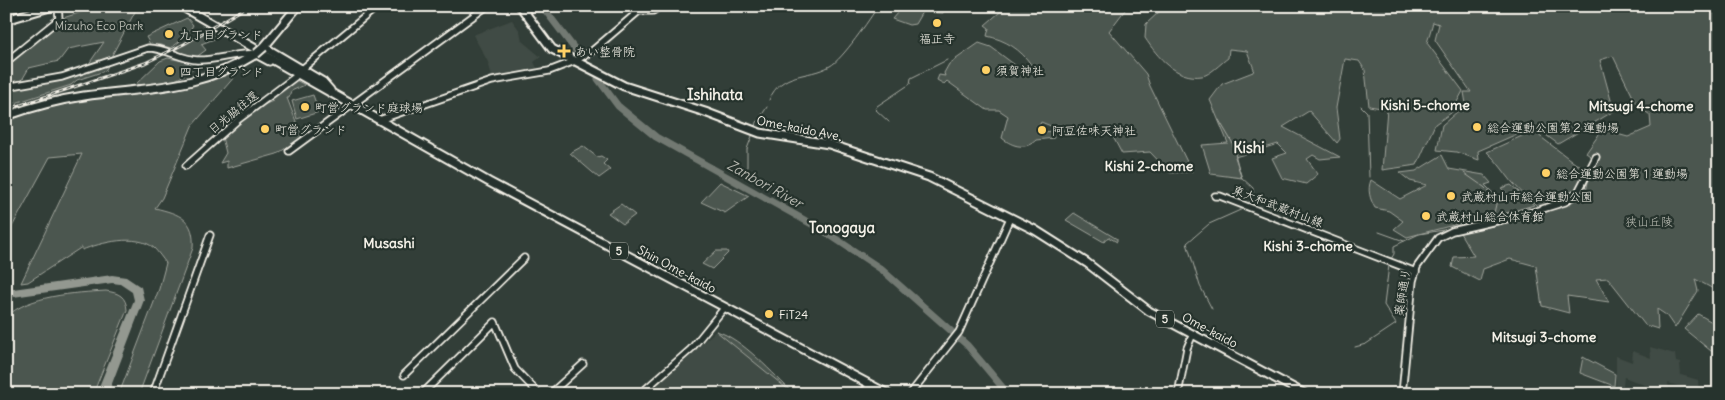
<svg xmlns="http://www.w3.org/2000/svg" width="1725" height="400" font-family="Delius,'Klee One',sans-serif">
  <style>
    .built { fill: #404b44 }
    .green { fill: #4c564f; stroke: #a0a49c }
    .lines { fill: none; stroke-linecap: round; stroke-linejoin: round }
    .stream { stroke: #a6a9a1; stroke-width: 1 }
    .river { stroke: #727972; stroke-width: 7 }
    .taxiway { fill: #939890; fill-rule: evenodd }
    .minor-casing { stroke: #f4f1e8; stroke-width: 9 }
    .major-casing { stroke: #f4f1e8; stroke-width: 11 }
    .minor { stroke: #26332d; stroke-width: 5.5 }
    .major { stroke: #26332d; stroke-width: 7 }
    .rail-casing { stroke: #f4f1e8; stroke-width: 3 }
    .rail { stroke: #26332d; stroke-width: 1; stroke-dasharray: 4; stroke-linecap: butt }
    .major-bridge-casing { stroke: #f4f1e8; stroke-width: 11; stroke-linecap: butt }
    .major-bridge { stroke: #26332d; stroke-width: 7 }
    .poi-dot { fill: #ffd166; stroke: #26332d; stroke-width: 2 }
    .labels { text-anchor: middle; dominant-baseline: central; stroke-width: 4.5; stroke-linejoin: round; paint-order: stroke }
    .shield { fill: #26332d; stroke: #b6b8b0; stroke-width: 1 }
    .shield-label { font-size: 11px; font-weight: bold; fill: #f4f1e8 }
    .park-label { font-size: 12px; fill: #b9bbb2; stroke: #26332d }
    .poi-label { font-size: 12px; fill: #f4f1e8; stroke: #26332d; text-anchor: start }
    .street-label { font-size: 12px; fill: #f4f1e8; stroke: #26332d }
    .neighbourhood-label { font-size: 14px; font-weight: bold; fill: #f4f1e8; stroke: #26332d }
    .water-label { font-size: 14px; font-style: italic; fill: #babbb3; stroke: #26332d }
    .quarter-label { font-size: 15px; font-weight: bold; fill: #f4f1e8; stroke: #26332d }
  </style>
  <rect width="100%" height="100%" fill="#323e38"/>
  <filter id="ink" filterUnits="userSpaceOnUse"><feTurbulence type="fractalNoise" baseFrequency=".02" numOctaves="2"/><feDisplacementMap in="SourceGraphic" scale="10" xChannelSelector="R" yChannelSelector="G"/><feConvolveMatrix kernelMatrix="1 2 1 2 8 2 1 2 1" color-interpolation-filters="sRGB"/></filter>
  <g filter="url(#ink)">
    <!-- built -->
    <g class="built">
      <path d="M512,20L520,31L522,41L541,57L534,62L539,72L493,80L488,62L473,35Z"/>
      <path d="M717,330L742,347L794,394H643Z"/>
      <path d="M1650,347L1675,354L1676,362L1680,363L1681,375L1698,380L1699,392L1668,383L1669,390L1666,389L1665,393L1624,377L1622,394H1616V356L1632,362L1633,351L1651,358Z"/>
    </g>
    <!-- green -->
    <g class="green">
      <path d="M91,6H138L110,59L86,68L104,42L68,49L59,61L29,68L19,85L14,87L110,62L105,71L77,80L71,85L6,106V64L60,19L91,9Z"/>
      <path d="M903,6H947L943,13L922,12L915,24L909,25L892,19Z"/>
      <path d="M1007,6H1128L1109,31L1146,74L1150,86L1192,172L1170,173L1150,152L1122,154L1112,135L1079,126L1073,135L1041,122L1037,130L1044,132L1052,131L1054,138L1036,140C1026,150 1013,147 1002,138L1008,116L999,110H987L947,81L944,84L937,80L939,75L945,76L944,73L949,64L979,43L991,47L1023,71L1032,66C1021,49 1005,40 987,36L989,28L985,25Z"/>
      <path d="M1157,6H1719V292L1695,279L1698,291L1675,328L1666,315L1657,309L1658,329L1645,325L1608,278L1596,279L1609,302L1567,296L1569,313L1542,306L1536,266L1510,259L1483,269L1480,281L1452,267L1454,257L1474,256L1460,233L1539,216L1586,192L1593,158L1586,153L1602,130L1628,137L1651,127L1650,115L1637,105L1613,56L1600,60L1614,111L1558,144L1535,127L1516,132L1517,134L1478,151L1479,160L1456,152L1437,150L1442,125L1466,104L1464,92H1471L1435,40L1439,24L1433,22L1427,43L1463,91L1451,113L1435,124L1417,165L1382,170L1387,109L1369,106L1365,70L1359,61L1345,59L1336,108L1340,139L1337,143L1309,111L1283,127L1340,157L1320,159L1313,155L1307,159L1318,174L1306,184L1282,178L1272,158L1287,153L1278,144L1235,157L1242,178L1211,174L1202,145L1228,143L1210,100L1222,84L1253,72L1254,69L1247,51L1229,49L1228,58C1221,63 1210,75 1202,76C1176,80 1157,56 1145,38L1146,24L1159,12Z"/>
      <path d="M187,18L193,25L187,36L171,48L160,45L151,46L146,37Z"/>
      <path d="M212,29L222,36L201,44L206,50L195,58L174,50Z"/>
      <path d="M168,58L198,64C181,80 160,90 136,84L160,61Z"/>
      <path d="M248,61L192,126L162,198L155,208C180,214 195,219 193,248L139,394H119L159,289L166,263C162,258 158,252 154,248C137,233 100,243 82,250V247L28,282L21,283L82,154L50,157L6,238V119C25,113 43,107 62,103C127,91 189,98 248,61Z"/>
      <path d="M294,79L305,85L291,91L289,98H287L302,137L277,154L227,168V161L220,163L226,153L222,137L256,108L273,101L269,98Z"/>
      <path d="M313,95L319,112L297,119L292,101Z"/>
      <path d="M1533,131L1576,164L1587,167C1582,192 1564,202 1542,211C1533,201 1521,193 1513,183C1504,172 1498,162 1487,152Z"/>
      <path d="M583,146L597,157L601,156L607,160L603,164L610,170L599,178L570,153Z"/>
      <path d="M1442,155L1449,169L1484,175L1491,183L1485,185L1502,202L1512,198L1501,188L1511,185L1534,205L1496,216L1483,217L1486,220L1481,221L1477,219L1407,237L1394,229L1403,221L1389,211L1375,208C1370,199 1367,190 1371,180L1400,199L1427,185L1410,181L1400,173L1416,171Z"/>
      <path d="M720,182L749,196L725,213L701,202Z"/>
      <path d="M621,204L635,215L623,224L608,213Z"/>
      <path d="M1074,213L1117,239V242L1108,237L1104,242L1066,220Z"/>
      <path d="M716,251H727L728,253L712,269L702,264Z"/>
      <path d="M106,291C119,293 126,296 127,310L93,394H6V317C29,295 75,293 106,291Z"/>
      <path d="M1698,314L1719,326V351H1711L1684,329Z"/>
      <path d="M716,331C742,338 774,375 794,394H790L791,392Z"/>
      <path d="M1583,357L1615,374L1614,386L1580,373Z"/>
    </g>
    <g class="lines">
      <!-- stream -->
      <g class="stream">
        <path d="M769,100C782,70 807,79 830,66C842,60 870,19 878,6"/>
        <path d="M1361,106L1367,112L1369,177"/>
        <path d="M1219,120L1232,142L1241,177L1253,188V197L1248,204"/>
        <path d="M889,122L875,109L877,106L910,84L911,78L947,60"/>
        <path d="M754,127L767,107"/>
        <path d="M747,168V149L752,136"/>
        <path d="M1464,173L1484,187L1497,200L1494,213L1485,217"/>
        <path d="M1461,226L1530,207"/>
        <path d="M1379,232L1404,241"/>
        <path d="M1391,259L1394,254V246L1419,234L1450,229"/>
        <path d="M1212,309L1200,286L1187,243L1209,224L1245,208"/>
        <path d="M1355,347L1366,344L1396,324L1384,305L1389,265"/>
      </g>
      <!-- river -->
      <g class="river">
        <path d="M545,10L580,56"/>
        <path d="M598,79L618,106L656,137L824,231L881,269L967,345L1008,394"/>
      </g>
      <!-- taxiway -->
      <path class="taxiway" d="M112,275L126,277L141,287L144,300L108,394H96L134,300L132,292L120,284L112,283L6,298V290Z"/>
      <defs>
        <g id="minor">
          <path d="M6,62L59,19L58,6"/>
          <path d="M302,69L378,6"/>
          <path d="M6,87L62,77L148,48C166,48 180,59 197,60C217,61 236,52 256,54"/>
          <path d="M379,120L492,81L549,71L575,61L592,51L639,11H653L661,6"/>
          <path d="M289,151L487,6"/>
          <path d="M186,166L239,119L295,77"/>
          <path d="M1215,196H1220L1416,272"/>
          <path d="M404,375L524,258"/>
          <path d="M153,394L210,235"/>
          <path d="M422,394L495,322L515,369L539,394"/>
          <path d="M550,394L583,364"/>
          <path d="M640,394L691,349L725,307"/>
          <path d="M860,394L872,385"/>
          <path d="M910,394L959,332L1010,218"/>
          <path d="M1178,394L1187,348L1193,334"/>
          <path d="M1402,394L1413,281L1417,267L1438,238L1452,231L1523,215L1565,202L1578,192L1596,157"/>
        </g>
        <g id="major">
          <path d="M181,6L254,48"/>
          <path d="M298,6L264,47L323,82L330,90"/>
          <path d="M520,6L552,49L624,86L705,112L760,133L829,144L929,177L1035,230L1087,263L1149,311L1305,394"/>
          <path d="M6,20L53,6"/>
          <path d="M266,56L489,182L888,394"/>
          <path d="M6,116C31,107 57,100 84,96C149,87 198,90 256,54L269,61"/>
        </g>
      </defs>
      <!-- minor casing -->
      <use href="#minor" class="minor-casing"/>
      <!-- major casing -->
      <use href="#major" class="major-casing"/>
      <!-- minor -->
      <use href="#minor" class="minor"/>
      <!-- major -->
      <use href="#major" class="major"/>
      <defs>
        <path id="rail" d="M6,110L145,63L184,44L248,6"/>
      </defs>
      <!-- rail casing -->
      <use href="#rail" class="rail-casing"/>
      <!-- rail -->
      <use href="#rail" class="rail"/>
      <defs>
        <path id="major-bridge" d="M256,54L264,47"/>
      </defs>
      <!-- major-bridge casing -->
      <use href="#major-bridge" class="major-bridge-casing"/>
      <!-- major-bridge -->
      <use href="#major-bridge" class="major-bridge"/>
    </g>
  </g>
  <!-- markers -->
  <g class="poi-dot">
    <circle cx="937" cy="23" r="5"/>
    <circle cx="169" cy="34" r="5"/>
    <path d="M561.5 43.5h5v5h5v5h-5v5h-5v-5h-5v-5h5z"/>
    <circle cx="986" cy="70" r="5"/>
    <circle cx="170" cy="71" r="5"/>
    <circle cx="305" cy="107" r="5"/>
    <circle cx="1477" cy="127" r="5"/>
    <circle cx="265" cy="129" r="5"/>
    <circle cx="1042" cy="130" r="5"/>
    <circle cx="1546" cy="173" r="5"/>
    <circle cx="1451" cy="196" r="5"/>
    <circle cx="1426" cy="216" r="5"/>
    <circle cx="769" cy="314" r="5"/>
  </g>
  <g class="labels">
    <!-- shield labels -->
    <g class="shield">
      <rect x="610" y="242.5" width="18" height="17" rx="4"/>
      <rect x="1156" y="310.5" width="18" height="17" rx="4"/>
    </g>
    <g class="shield-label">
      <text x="619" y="251">5</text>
      <text x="1165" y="319">5</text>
    </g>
    <!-- park labels -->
    <g class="park-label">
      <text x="99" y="25">Mizuho Eco Park</text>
      <text x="1649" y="221">狭山丘陵</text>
    </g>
    <!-- poi labels -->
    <g class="poi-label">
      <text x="179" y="34">九丁目グランド</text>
      <text x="937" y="38" text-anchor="middle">福正寺</text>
      <text x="575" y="51">あい整骨院</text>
      <text x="996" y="70">須賀神社</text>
      <text x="180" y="71">四丁目グランド</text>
      <text x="315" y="107">町営グランド庭球場</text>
      <text x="1487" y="127">総合運動公園第２運動場</text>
      <text x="275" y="129">町営グランド</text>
      <text x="1052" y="130">阿豆佐味天神社</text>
      <text x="1556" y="173">総合運動公園第１運動場</text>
      <text x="1461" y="196">武蔵村山市総合運動公園</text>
      <text x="1436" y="216">武蔵村山総合体育館</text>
      <text x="779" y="314">FiT24</text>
    </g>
    <!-- street labels -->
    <g class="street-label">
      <text transform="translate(233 112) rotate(-39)">日光脇往還</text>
      <text transform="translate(799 128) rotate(11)">Ome-kaido Ave.</text>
      <text transform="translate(1278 206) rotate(21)">東大和武蔵村山線</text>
      <text transform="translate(677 269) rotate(28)">Shin Ome-kaido</text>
      <text transform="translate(1402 292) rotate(-81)">薬師通り</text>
      <text transform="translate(1210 330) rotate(28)">Ome-kaido</text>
    </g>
    <!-- neighbourhood labels -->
    <g class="neighbourhood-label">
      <text x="1425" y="105">Kishi 5-chome</text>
      <text x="1641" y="106">Mitsugi 4-chome</text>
      <text x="1149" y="166">Kishi 2-chome</text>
      <text x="389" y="243">Musashi</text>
      <text x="1308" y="246">Kishi 3-chome</text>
      <text x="1544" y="337">Mitsugi 3-chome</text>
    </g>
    <!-- water labels -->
    <g class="water-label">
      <text transform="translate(765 184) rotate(29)">Zanbori River</text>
    </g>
    <!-- quarter labels -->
    <g class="quarter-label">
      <text x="715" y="94">Ishihata</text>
      <text x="1249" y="147">Kishi</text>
      <text x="842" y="227">Tonogaya</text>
    </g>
  </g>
  <!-- margin -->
  <rect width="1725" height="400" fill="none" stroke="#26332d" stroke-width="25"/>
  <rect x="12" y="12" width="1700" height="375" fill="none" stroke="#f4f1e8" stroke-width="2" filter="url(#ink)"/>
</svg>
